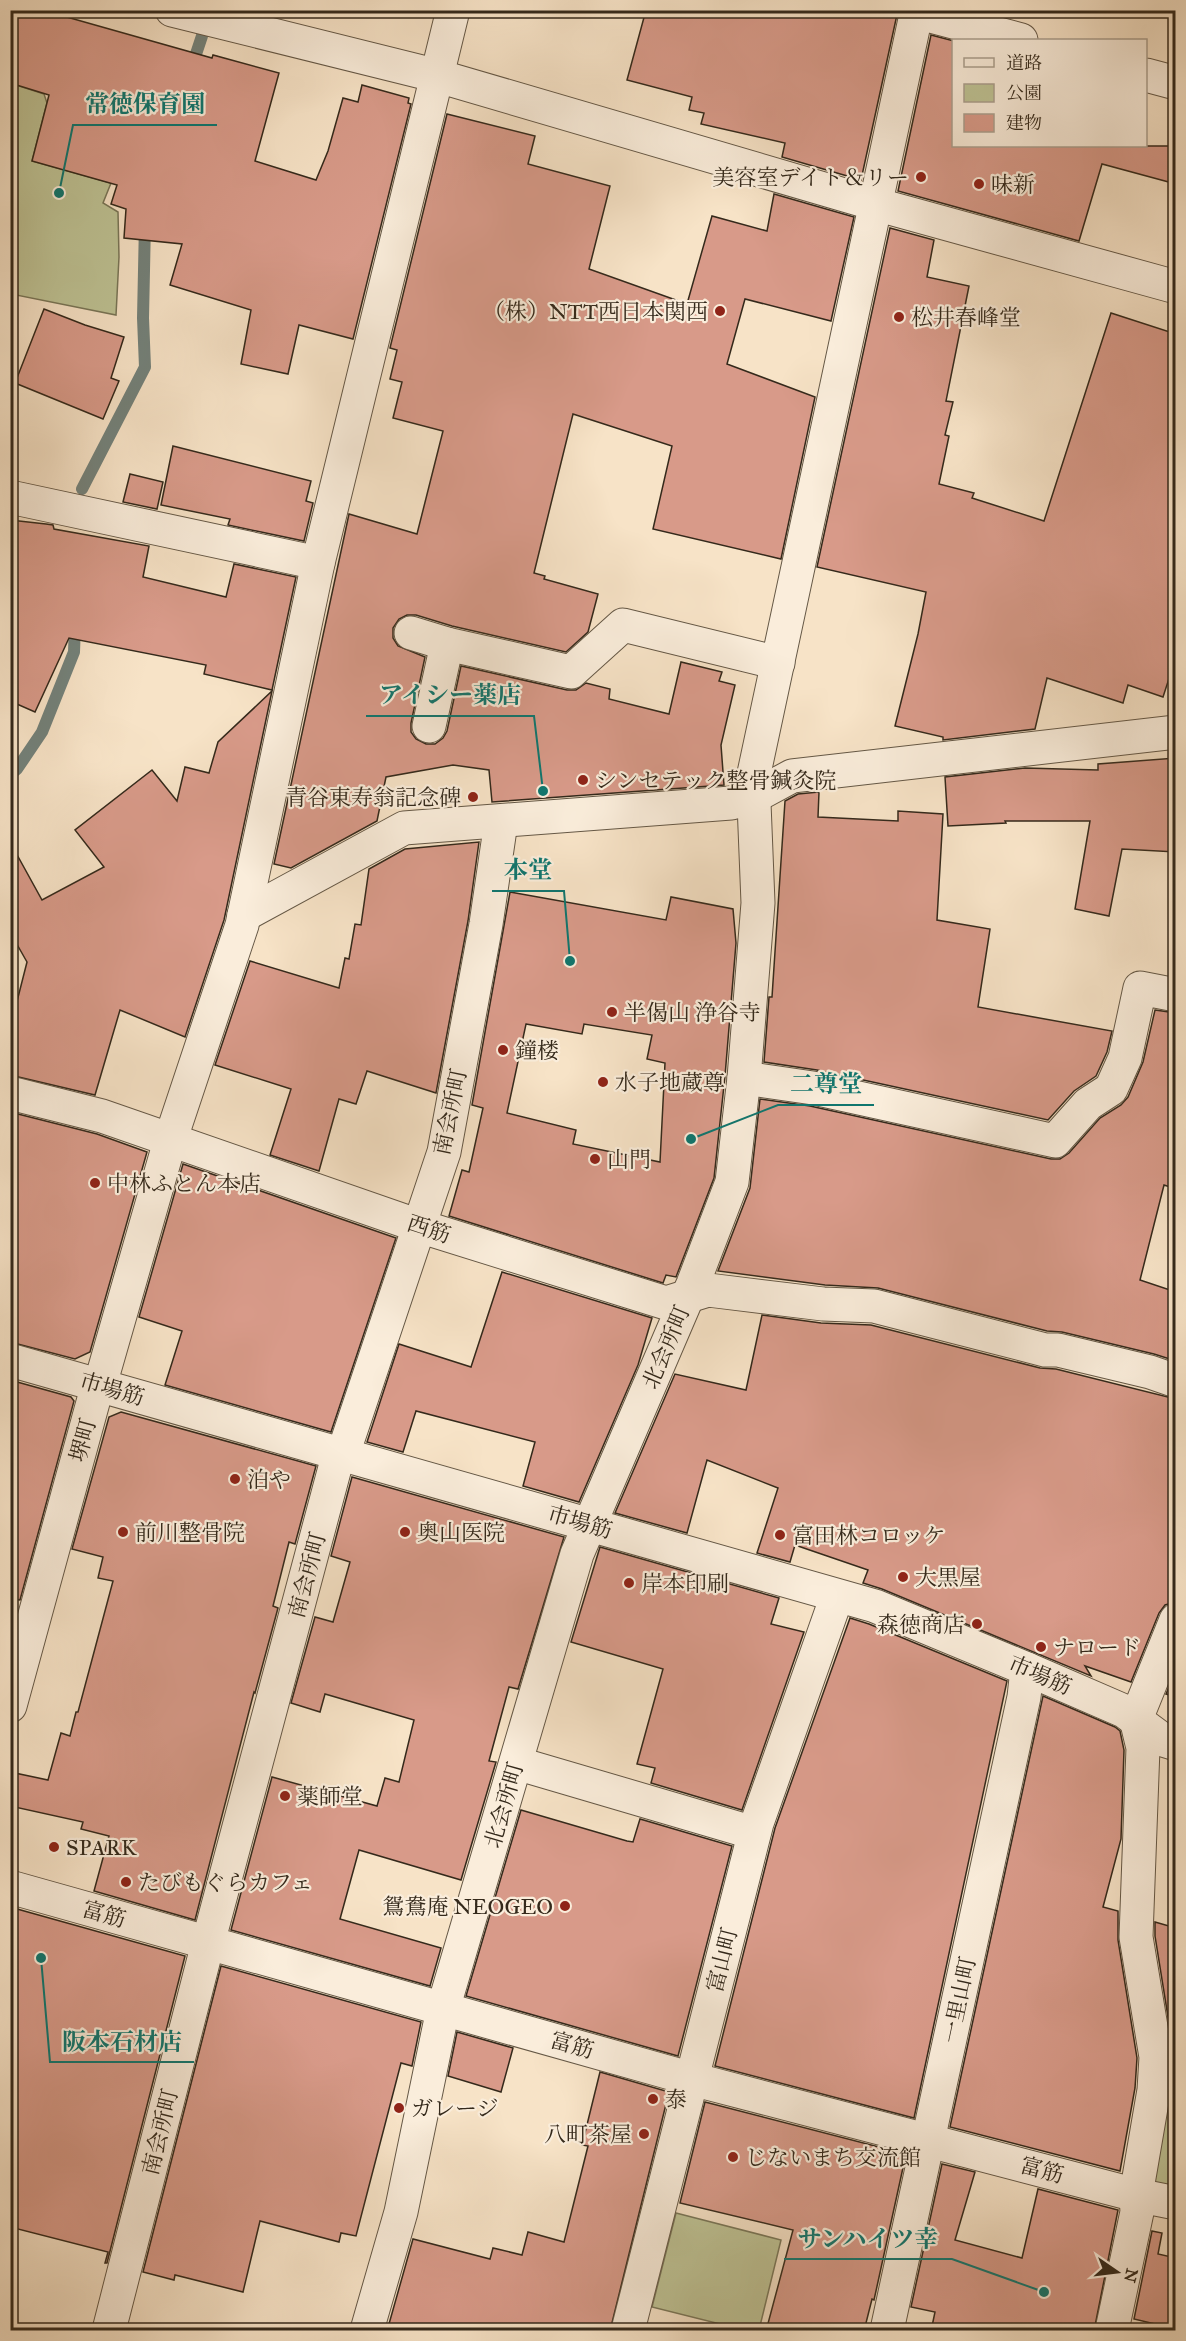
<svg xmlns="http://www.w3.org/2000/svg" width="1186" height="2341" font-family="'IM FELL Great Primer','Noto Serif JP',serif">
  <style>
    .green { fill: #bec395; stroke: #797658; stroke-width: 1.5 }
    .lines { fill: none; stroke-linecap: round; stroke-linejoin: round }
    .stream { stroke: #74827b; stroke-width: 12 }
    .building { fill: #d89a89; stroke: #34291b; stroke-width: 1.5; fill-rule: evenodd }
    .minor-casing { stroke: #655846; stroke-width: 35 }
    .minor { stroke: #faeddb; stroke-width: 33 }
    .poi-dot { fill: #8f2418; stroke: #faeddb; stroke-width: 2 }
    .labels { text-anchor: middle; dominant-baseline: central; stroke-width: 4.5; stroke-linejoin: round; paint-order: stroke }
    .poi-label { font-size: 22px; fill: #34291b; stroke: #faeddb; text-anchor: start }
    .street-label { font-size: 22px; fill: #34291b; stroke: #faeddb }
    .leader { fill: none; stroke: #0f766e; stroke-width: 2 }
    .callout-dot { fill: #0f766e; stroke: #faeddb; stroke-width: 2 }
    .callout-label { font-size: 24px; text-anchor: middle; font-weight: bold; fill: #0f766e; stroke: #faeddb; stroke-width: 4.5; stroke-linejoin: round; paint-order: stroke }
  </style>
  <rect width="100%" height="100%" fill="#f7e3c7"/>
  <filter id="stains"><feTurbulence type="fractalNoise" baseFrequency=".00333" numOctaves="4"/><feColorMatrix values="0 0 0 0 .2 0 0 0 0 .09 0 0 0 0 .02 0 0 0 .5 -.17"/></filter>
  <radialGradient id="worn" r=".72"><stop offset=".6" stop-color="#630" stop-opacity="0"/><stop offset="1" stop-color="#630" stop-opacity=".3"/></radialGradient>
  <!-- green -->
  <g class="green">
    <path d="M10,83L44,94L47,103L32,161L111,183L103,203L118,212L119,257L116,315L11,294Z"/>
    <path d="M1170,2065L1175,2066V2189L1150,2183Z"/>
    <path d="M676,2213L781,2240L759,2330H744L652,2307Z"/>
  </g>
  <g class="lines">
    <!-- stream -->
    <g class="stream">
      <path d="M191,69L202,36"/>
      <path d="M82,489L145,367L143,318L145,223"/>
      <path d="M10,775L17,769L42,732L74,652L75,624"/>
    </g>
  </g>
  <!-- building -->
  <g class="building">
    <path d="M10,10H42L212,58L213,55L279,73L255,161L316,180L328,151L343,98L358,102L362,85L409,98L408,103L411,104L353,339L299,325L288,374L241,364L251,310L170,285L182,244L124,238L126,209L111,204L117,185L32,161L49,95L10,83Z"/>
    <path d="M646,10H898L861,180L782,157L785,143L701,124L704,113L689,110L692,97L627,80Z"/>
    <path d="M931,35L954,41V146H1176V184L1102,164L1079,241L898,191Z"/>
    <path d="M447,114L535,136L528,164L610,186L589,269L687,304L712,216L767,231L774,194L854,217L831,321L745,299L727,364L815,397L781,559L653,529L672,446L573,414L534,573L545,576L544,579L598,594L588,632L566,652L452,626L416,615H407L399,619L393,628V638L398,646L425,657L411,723V732L416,739L426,744H435L443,738L447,731L461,666L567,690H576L586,683L610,689L609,699L669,714L681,662L722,672L719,681L735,685L721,745L724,785L492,802L489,770L453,765L386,777L377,821L291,868L274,864L349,514L417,534L443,431L393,418L402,382L390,379L397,350L390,348Z"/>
    <path d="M890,228L934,240L927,277L969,286L946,401L953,402L945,435L949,436L939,484L974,493L972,498L1044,521L1111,313L1176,334V657L1163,697L1128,685L1123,703L1047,678L1035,729L943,740V737L895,726L918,634L926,592L817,567Z"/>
    <path d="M44,309L85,325L124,337L111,378L119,381L103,419L15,383Z"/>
    <path d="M173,446L311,481L306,501L313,503L304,541L228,525L230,519L161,505Z"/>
    <path d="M130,474L163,482L157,509L123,502Z"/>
    <path d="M10,520L46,524L53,525L54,529L149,546L143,577L226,597L234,564L296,577L272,690L204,674L206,665L69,638L35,712L10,701Z"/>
    <path d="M272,691L224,920L185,1037L120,1010L95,1095L10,1075V1029L27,962L10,932V842L42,900L104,867L75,830L152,770L177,801L185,767L209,773L218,742Z"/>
    <path d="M1176,758V852L1122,849L1109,916L1075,909L1090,821H1005L1006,823L948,826L945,777L1025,768L1098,770V764Z"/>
    <path d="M819,792L818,817L898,821V811L943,814L937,920L990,929L978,1007L1112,1031L1107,1052L1096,1076L1074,1091L1048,1120L817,1070L764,1062L769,997H772L785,801L798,794Z"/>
    <path d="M479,842L468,921L436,1093L367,1071L356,1104L339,1099L319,1171L270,1155L291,1089L215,1065L250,961L339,988L345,958L349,959L355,924L361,925L369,869L405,849Z"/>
    <path d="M510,892L666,920L671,897L733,909L736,943L725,1076L714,1178L676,1277L666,1275L663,1283L449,1216L462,1170L469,1172L483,1108L472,1105ZM526,1024L582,1034L584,1024L652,1035L647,1059L665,1063L660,1162L573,1144L576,1130L507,1113Z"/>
    <path d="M1155,1010L1176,1013V1189L1164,1185L1140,1280L1176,1292V1361L1154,1354L1062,1332L1047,1331L878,1288L825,1285L718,1271L750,1188L760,1099L810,1106L1051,1159H1060L1069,1153L1100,1118L1121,1105L1128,1097L1143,1062Z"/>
    <path d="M10,1112L97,1134L147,1152L90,1352L75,1359L10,1342Z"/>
    <path d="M183,1164L396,1238L331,1432L165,1385L182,1331L139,1317Z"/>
    <path d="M502,1272L652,1318L638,1365L579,1502L523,1486L535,1442L416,1411L403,1452L367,1442L399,1344L471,1367Z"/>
    <path d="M762,1315L821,1323L871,1325L1040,1368L1056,1369L1176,1399V1602L1165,1605L1159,1613L1131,1682L1085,1666L1091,1676L882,1589L863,1583L868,1570L795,1545L790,1562L757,1553L778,1488L707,1460L687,1533L615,1513L675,1374L746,1390Z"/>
    <path d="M10,1380L71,1397L74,1401L20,1600L10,1599Z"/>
    <path d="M121,1412L316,1466L295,1544L289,1542L273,1606L278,1608L255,1693L254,1692L195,1920L94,1891L109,1836L81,1829L83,1822L10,1806V1772L48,1780L61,1733L70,1736L76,1712H78L113,1581L98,1578L103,1557L72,1549L109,1417Z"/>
    <path d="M352,1477L564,1537L518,1689L509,1687L489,1761L496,1762L461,1880L359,1850L340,1919L441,1948L430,1986L231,1930L272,1777L377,1806L385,1778L399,1782L414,1720L325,1694L320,1712L291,1703L315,1617L333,1622L350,1562L331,1556Z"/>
    <path d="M600,1547L779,1598L771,1624L804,1632L742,1810L651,1783L655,1768L637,1764L663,1669L571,1642Z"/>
    <path d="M850,1618L869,1624L1007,1681L914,2118L715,2066L775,1828Z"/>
    <path d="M1176,1671V1697L1166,1694Z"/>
    <path d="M1043,1696L1115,1727L1120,1731L1124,1750L1121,1839L1103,1907L1118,1911V1940L1137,2058L1135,2088L1120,2171L950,2127Z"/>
    <path d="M521,1810L627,1841L633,1842L640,1819L732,1846L678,2056L466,1996Z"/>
    <path d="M10,1907L185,1956L107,2263H105L108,2252L10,2227Z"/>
    <path d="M1155,1922L1176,1928V2106L1171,2099L1174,2054L1155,1936Z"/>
    <path d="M221,1966L421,2022L412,2066L401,2063L356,2236L341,2233L339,2242L260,2221L243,2292L175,2275L174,2280L143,2272Z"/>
    <path d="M457,2032L513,2048L501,2092L448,2076Z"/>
    <path d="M600,2072L669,2092L610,2331H387L413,2239L490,2259L493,2248L522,2255L528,2232L564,2242L588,2146L582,2145Z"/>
    <path d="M705,2102L906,2154L874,2300L872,2299L864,2331H766L793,2230L680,2203Z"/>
    <path d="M942,2164L975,2172L955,2240L1022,2258L1038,2189L1118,2210L1094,2331H931L935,2312L911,2307Z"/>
    <path d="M1152,2231L1162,2233L1158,2254L1176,2258V2329L1134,2319Z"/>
  </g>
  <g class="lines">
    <defs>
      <g id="minor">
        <path d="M172,10L438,76L875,204L1176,287"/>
        <path d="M916,12L1021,40"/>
        <path d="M1146,75L1176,83"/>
        <path d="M10,497L318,563"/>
        <path d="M411,633L447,644"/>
        <path d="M429,726L447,644L571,672L623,625L778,663"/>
        <path d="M244,915L404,828L731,803L753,797L792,776L1176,732"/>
        <path d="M744,1078L813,1088L1055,1141L1088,1104L1111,1089L1125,1058L1140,988L1176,995"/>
        <path d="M10,1093L102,1116L419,1226L666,1303L708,1290L823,1304L874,1306L1045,1350H1058L1150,1372L1176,1381"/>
        <path d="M10,1360L875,1606L1027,1669L1124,1711L1163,1740L1176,1744"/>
        <path d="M10,1706L95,1395L100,1385L170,1141L242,925L318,563L453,10"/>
        <path d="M516,1763L754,1833"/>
        <path d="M10,1887L692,2079L1136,2195L1176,2203"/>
        <path d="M109,2330L208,1943L337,1460L345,1448L444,1152L486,924L501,822"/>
        <path d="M367,2330L401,2212L443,2009L577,1554L693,1284L732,1182L744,1078L758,903L753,778L917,10"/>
        <path d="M628,2330L757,1823L837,1596"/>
        <path d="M887,2330L1024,1697L1027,1669"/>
        <path d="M1112,2330L1137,2212L1136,2195L1154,2090L1156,2057L1136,1937L1143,1748L1136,1719L1176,1620"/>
      </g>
    </defs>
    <!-- minor casing -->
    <use href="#minor" class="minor-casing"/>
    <!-- minor -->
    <use href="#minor" class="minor"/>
  </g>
  <!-- markers -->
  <g class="poi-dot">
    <circle cx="921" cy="177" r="6"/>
    <circle cx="979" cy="184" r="6"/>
    <circle cx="720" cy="311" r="6"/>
    <circle cx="899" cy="317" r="6"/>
    <circle cx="583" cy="780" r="6"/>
    <circle cx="473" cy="797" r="6"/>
    <circle cx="612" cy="1012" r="6"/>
    <circle cx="503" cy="1050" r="6"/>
    <circle cx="603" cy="1082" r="6"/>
    <circle cx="595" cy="1159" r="6"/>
    <circle cx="95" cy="1183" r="6"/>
    <circle cx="235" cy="1479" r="6"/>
    <circle cx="123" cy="1532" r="6"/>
    <circle cx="405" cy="1532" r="6"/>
    <circle cx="780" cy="1535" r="6"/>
    <circle cx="903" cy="1577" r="6"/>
    <circle cx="629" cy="1583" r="6"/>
    <circle cx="977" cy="1624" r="6"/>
    <circle cx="1041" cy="1647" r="6"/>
    <circle cx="285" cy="1796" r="6"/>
    <circle cx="54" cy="1847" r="6"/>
    <circle cx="126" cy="1882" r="6"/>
    <circle cx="565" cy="1906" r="6"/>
    <circle cx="653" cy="2099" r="6"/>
    <circle cx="399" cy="2108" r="6"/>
    <circle cx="644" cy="2134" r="6"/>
    <circle cx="733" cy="2157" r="6"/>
  </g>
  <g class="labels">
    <!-- poi labels -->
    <g class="poi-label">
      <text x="909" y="177" text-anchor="end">美容室デイト＆リー</text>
      <text x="991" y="184">味新</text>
      <text x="708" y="311" text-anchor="end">（株）NTT西日本関西</text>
      <text x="911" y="317">松井春峰堂</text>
      <text x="595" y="780">シンセテック整骨鍼灸院</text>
      <text x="461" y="797" text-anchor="end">青谷東寿翁記念碑</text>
      <text x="624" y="1012">半偈山 浄谷寺</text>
      <text x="515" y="1050">鐘楼</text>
      <text x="615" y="1082">水子地蔵尊</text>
      <text x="607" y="1159">山門</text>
      <text x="107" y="1183">中林ふとん本店</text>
      <text x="247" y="1479">泊や</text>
      <text x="135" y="1532">前川整骨院</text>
      <text x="417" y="1532">奥山医院</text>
      <text x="792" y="1535">富田林コロッケ</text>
      <text x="915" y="1577">大黒屋</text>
      <text x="641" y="1583">岸本印刷</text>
      <text x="965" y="1624" text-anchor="end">森徳商店</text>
      <text x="1053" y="1647">ナロード</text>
      <text x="297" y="1796">薬師堂</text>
      <text x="66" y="1847">SPARK</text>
      <text x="138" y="1882">たびもぐらカフェ</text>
      <text x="553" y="1906" text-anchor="end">鴛鴦庵 NEOGEO</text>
      <text x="665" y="2099">泰</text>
      <text x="411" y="2108">ガレージ</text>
      <text x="632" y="2134" text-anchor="end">八町茶屋</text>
      <text x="745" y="2157">じないまち交流館</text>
    </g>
    <!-- street labels -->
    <g class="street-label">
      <text transform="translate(450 1112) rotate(-78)">南会所町</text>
      <text transform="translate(429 1229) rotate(18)">西筋</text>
      <text transform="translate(666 1347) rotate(-67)">北会所町</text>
      <text transform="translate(112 1389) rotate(16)">市場筋</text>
      <text transform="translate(83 1440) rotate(-75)">堺町</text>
      <text transform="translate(580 1522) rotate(16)">市場筋</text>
      <text transform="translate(307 1575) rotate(-75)">南会所町</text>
      <text transform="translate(1040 1675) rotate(23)">市場筋</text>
      <text transform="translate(504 1805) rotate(-74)">北会所町</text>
      <text transform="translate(104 1914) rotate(16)">富筋</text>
      <text transform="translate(722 1960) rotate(-76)">富山町</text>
      <text transform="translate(959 2000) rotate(-78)">一里山町</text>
      <text transform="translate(572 2045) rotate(16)">富筋</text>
      <text transform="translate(160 2132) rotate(-76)">南会所町</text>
      <text transform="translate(1042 2170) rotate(15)">富筋</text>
    </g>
  </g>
  <!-- callouts -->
  <path class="leader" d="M59 193L73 125H217M543 791L534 716H366M570 961L564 891H492M691 1139L778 1105H874M41 1958L50 2062H194M1044 2292L952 2259H784"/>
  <g class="callout-dot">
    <circle cx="59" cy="193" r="6"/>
    <circle cx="543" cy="791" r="6"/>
    <circle cx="570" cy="961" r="6"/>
    <circle cx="691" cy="1139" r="6"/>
    <circle cx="41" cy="1958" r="6"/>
    <circle cx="1044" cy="2292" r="6"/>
  </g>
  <g class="callout-label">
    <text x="145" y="112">常徳保育園</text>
    <text x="450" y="703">アイシー薬店</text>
    <text x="528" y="878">本堂</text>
    <text x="826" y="1092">二尊堂</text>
    <text x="122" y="2050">阪本石材店</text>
    <text x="868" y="2247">サンハイツ幸</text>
  </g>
  <!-- margin -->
  <rect width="1186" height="2341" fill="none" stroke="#f7e3c7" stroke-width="36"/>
  <rect x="12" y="12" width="1162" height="2317" fill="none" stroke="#34291b" stroke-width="3"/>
  <rect x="18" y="18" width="1150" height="2305" fill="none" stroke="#34291b" stroke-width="1.5"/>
  <!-- legend -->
  <rect x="952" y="39" width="195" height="108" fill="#faeddb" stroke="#ab9f8e" stroke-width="1.5"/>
  <rect x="964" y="58" width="30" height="9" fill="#faeddb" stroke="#ab9f8e" stroke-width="1.5"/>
  <text x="1006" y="69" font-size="18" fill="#34291b">道路</text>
  <rect x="964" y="84" width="30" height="18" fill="#bec395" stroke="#ab9f8e" stroke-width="1.5"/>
  <text x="1006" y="99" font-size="18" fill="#34291b">公園</text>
  <rect x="964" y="114" width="30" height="18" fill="#d89a89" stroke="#ab9f8e" stroke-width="1.5"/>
  <text x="1006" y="129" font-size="18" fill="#34291b">建物</text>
  <!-- north arrow -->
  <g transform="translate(1117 2272) rotate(104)" stroke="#faeddb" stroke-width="4.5" paint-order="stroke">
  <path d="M0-4.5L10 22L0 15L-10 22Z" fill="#34291b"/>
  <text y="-9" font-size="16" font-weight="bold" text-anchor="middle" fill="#34291b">N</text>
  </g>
  <rect width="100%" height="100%" filter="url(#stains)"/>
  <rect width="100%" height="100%" fill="url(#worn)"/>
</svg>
